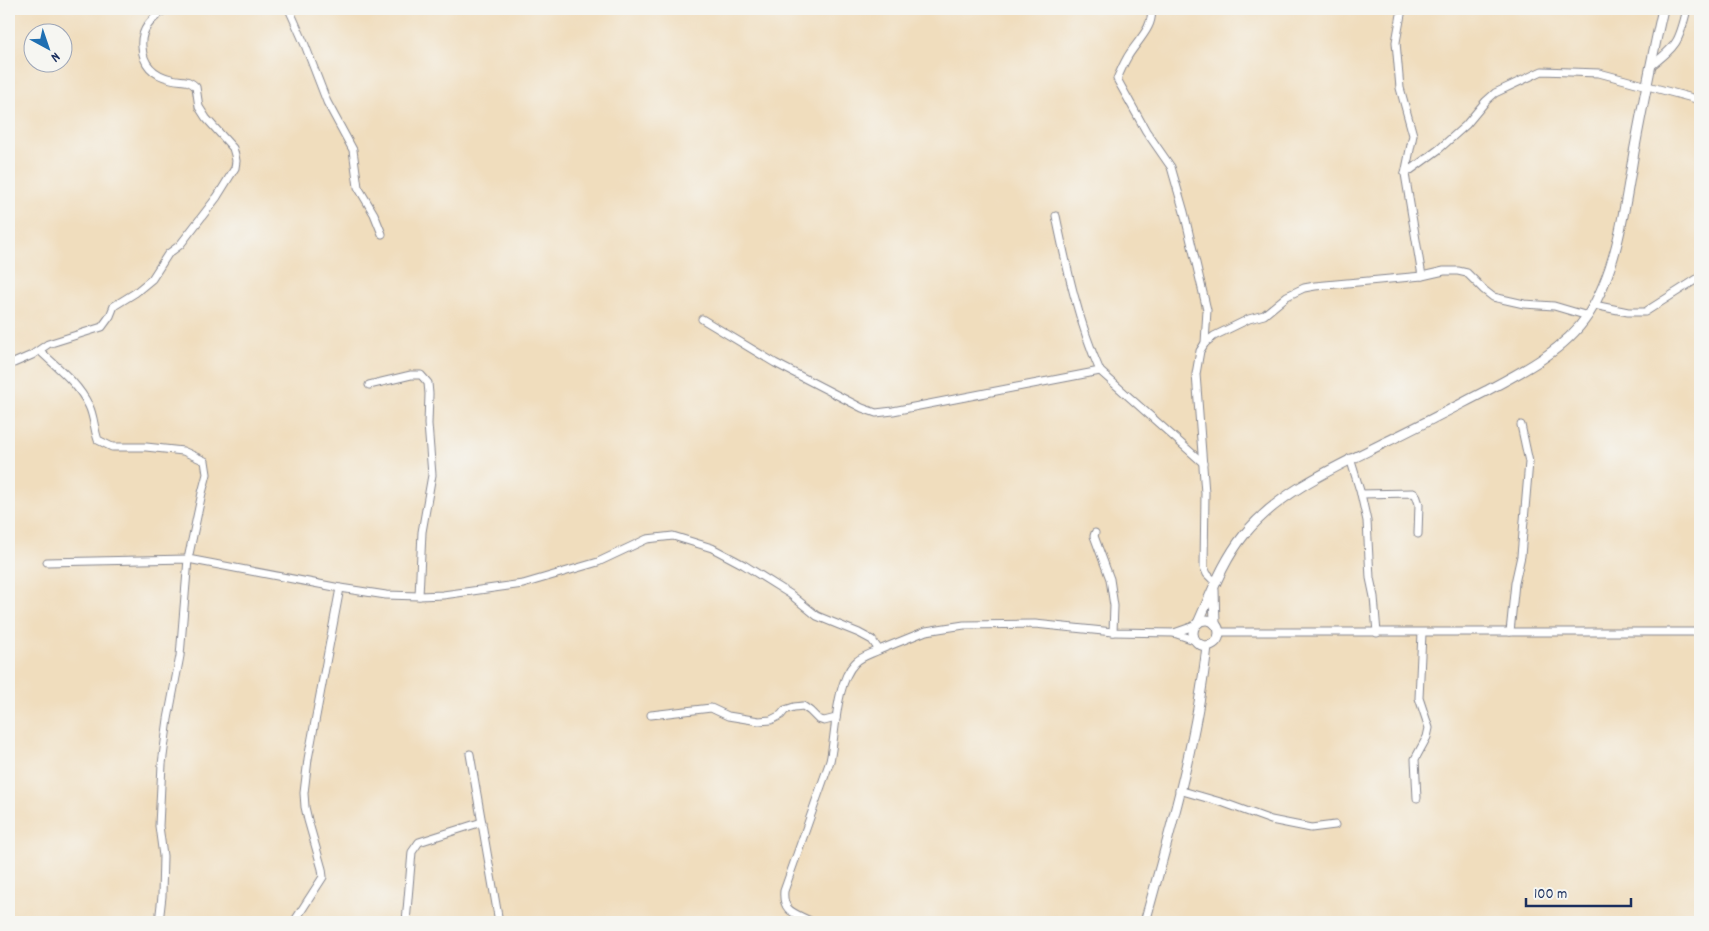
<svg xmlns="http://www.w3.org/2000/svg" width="1709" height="931" font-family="Dekko,sans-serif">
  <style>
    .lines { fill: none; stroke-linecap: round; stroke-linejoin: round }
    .minor-casing { stroke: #86868e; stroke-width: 9 }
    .major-casing { stroke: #86868e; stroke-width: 11 }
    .minor { stroke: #fff; stroke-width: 7 }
    .major { stroke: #fff; stroke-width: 9 }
  </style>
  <rect width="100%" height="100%" fill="#f6f6f2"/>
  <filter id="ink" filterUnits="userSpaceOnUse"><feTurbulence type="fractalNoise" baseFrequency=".02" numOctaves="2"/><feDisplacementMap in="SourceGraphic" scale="10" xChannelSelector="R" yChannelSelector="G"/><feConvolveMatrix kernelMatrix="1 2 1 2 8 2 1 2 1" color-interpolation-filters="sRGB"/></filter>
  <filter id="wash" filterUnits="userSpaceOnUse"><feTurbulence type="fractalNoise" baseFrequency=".0096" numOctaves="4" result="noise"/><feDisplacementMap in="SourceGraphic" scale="20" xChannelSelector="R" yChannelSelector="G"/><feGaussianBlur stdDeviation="1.12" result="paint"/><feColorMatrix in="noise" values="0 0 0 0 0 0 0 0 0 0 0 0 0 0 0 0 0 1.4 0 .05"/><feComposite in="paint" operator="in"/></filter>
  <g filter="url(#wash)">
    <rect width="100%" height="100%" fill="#f0ddbd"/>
  </g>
  <g filter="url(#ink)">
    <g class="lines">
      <defs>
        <g id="minor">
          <path d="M289,9L305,45L327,102L353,150L358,187L374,214L382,234"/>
          <path d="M1151,9C1155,27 1135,43 1127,58C1123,65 1120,72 1117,79L1146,131L1171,167L1184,212L1207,310L1205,343"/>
          <path d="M1402,9L1396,42L1400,88L1413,135L1405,174L1422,276"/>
          <path d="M1650,67C1677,45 1679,43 1687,9"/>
          <path d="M1405,174L1438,150L1466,125L1486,101L1495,93L1542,71L1599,73L1700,100"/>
          <path d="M1056,216C1067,269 1078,321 1100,371L1203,463"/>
          <path d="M1594,305L1628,312H1645L1700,277"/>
          <path d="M702,319L775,363L862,408L876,413L893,411L1100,371"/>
          <path d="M40,351C58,368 78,383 89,406C94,416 94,429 98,440L112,447H146L183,451L205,461L207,474L202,493L188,559L180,656L168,719L162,764L159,826L163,856L162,896L159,922"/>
          <path d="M9,365L32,355L48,344L102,327L110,316L114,306L135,293L152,279L168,254L180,245L217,197L235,168L236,161L235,155L233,148L206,118L199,107L196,87C187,78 183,82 171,79C154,75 143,65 142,47C140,29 152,19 165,9"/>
          <path d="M369,385L411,375H421L428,383L429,394L428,424L432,475L422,532L419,596"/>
          <path d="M1350,458L1361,494L1413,493L1416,495L1419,504L1418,534"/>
          <path d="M1361,494L1367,521L1370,578L1374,597L1377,633"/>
          <path d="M1095,533L1094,536L1110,579L1114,606L1113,632"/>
          <path d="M47,562L188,559L340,588L386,595L419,596L443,595L523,584L598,562L647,539L673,536L712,548L744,565L790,594L817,616L859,633L872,640L879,650L926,631L964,625L1035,624L1113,632L1174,633"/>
          <path d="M1216,583L1207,574L1204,567L1205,493L1196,374L1200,351L1205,343L1214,336L1249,319L1264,315L1287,296L1304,288L1315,286L1422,276L1444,271H1458L1467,273L1484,290L1493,297L1524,304L1554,306L1588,316"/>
          <path d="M1219,632H1700"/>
          <path d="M1510,632L1515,583L1521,556L1529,462L1521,425"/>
          <path d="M1194,640L1174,633L1194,626"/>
          <path d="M651,715L711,708L728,716L759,721L771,720L781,715L785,710L794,707L803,706L810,711L818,719L824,721L836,718"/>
          <path d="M470,754L499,922"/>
          <path d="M1179,790L1224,803L1271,820L1311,828L1335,825"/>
          <path d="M1417,798L1415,759L1427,737L1429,728L1419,698L1422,633"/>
          <path d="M294,922L323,877L322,869L308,820L305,807L304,793L308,759L340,588"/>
          <path d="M406,922L412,852L419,842L482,822"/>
          <path d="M812,922C796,913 782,913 784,891L830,761C836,735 835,683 855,663C860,657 871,654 879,650"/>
        </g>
        <g id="major">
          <path d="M1214,590L1215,624"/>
          <circle cx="1206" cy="633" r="13"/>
          <path d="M1198,623C1212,592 1223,561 1244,535C1278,492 1338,466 1386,442C1419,426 1453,408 1486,391C1522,372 1565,350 1588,315C1618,268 1625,205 1634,152C1643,104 1652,56 1663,9"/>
          <path d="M1145,922C1170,832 1197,740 1207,646"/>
        </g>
      </defs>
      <!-- minor casing -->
      <use href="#minor" class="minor-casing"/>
      <!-- major casing -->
      <use href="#major" class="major-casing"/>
      <!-- minor -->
      <use href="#minor" class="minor"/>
      <!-- major -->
      <use href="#major" class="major"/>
    </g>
  </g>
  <!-- margin -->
  <rect width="1709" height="931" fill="none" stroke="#f6f6f2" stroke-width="30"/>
  <!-- north arrow -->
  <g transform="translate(48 48) rotate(140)"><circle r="24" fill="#f6f6f2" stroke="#9ea6b7"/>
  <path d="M0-4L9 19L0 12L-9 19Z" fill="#1f6fb2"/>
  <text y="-8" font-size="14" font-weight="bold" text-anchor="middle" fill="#1b2f5e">N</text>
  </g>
  <!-- scale -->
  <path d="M1526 898v8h105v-8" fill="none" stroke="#1b2f5e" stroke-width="2.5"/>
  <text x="1534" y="898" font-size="15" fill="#1b2f5e" stroke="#f6f6f2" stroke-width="4" paint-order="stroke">100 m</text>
</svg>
